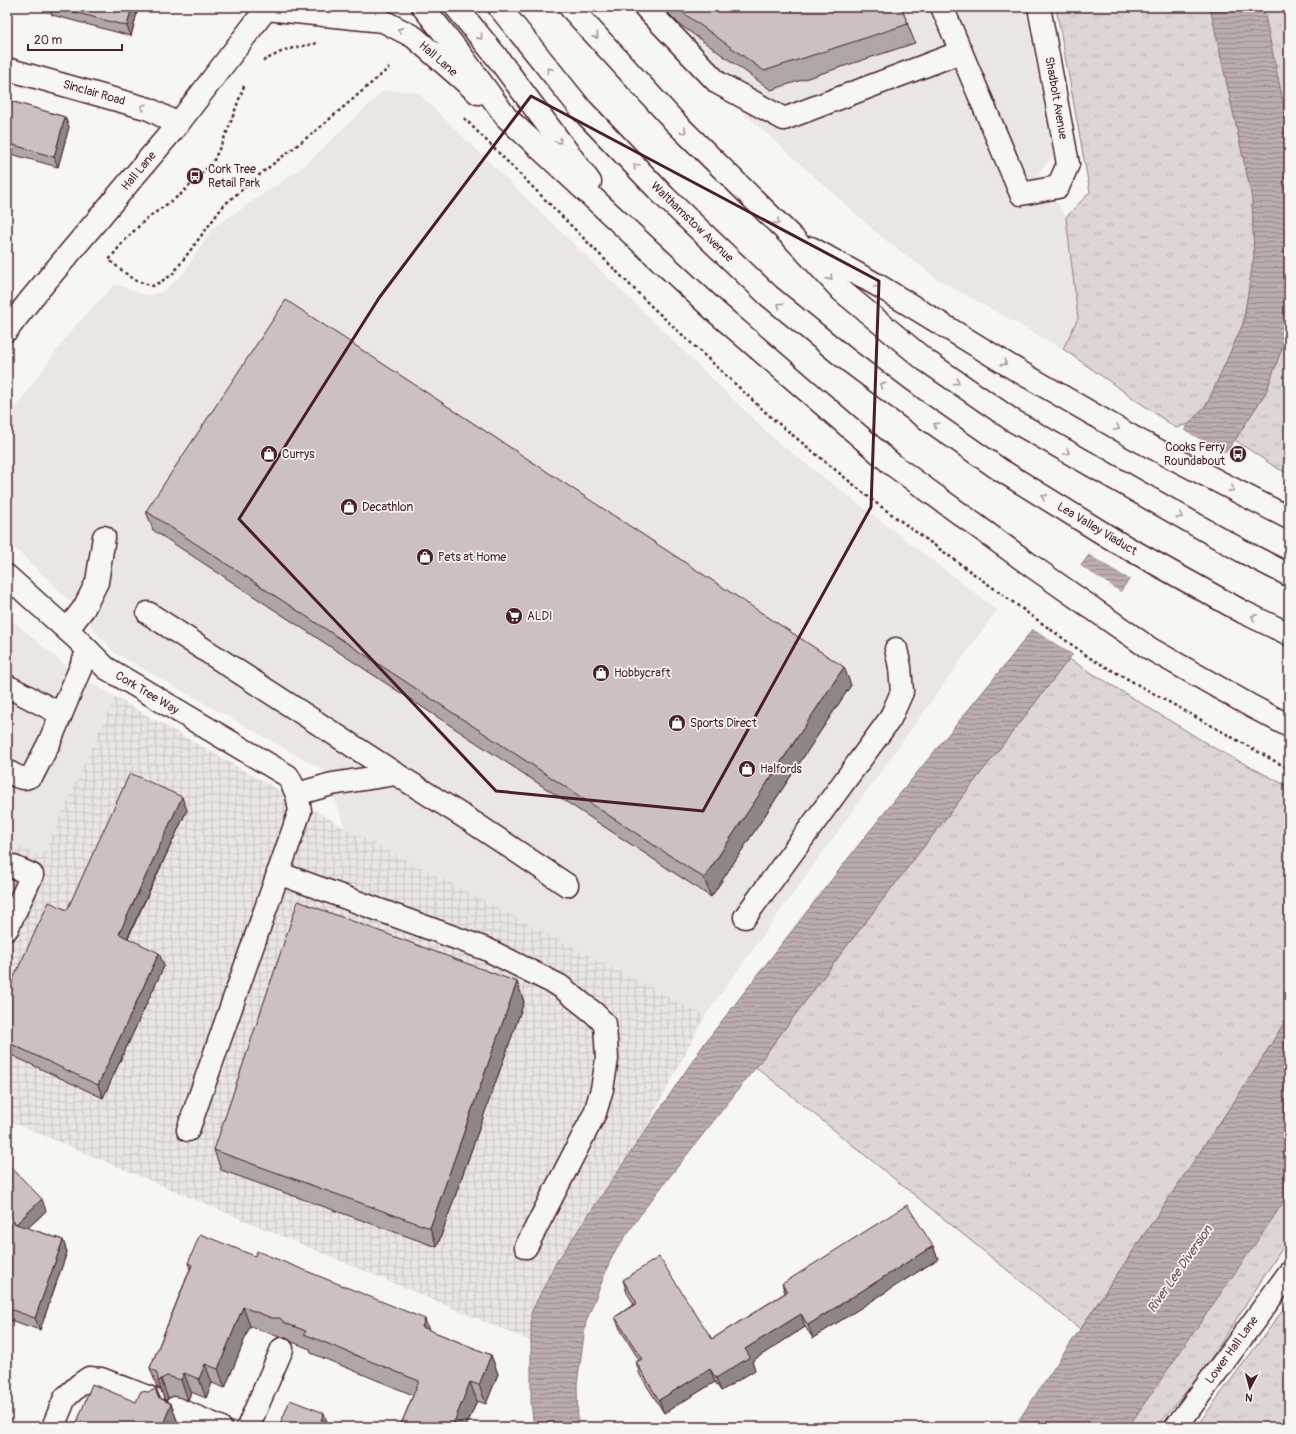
<svg xmlns="http://www.w3.org/2000/svg" width="1296" height="1434" font-family="Pangolin,sans-serif">
  <style>
    .built { fill: #e9e6e3 }
    .industrial { fill: url(#industrial-grid) }
    .grass { fill: url(#grass-tufts); stroke: #947a80 }
    .water { fill: url(#water-rules); stroke: #8e747a }
    .pier { fill: #f6f6f2 }
    .lines { fill: none; stroke-linecap: round; stroke-linejoin: round }
    .minor-casing { stroke: #4a1f2b; stroke-width: 25 }
    .major-casing { stroke: #4a1f2b; stroke-width: 25 }
    .highway-casing { stroke: #4a1f2b; stroke-width: 25 }
    .path { stroke: #4a1f2b; stroke-width: 2.5; stroke-dasharray: 3 3; stroke-linecap: butt }
    .minor { stroke: #f6f6f2; stroke-width: 22 }
    .major { stroke: #f6f6f2; stroke-width: 22 }
    .highway { stroke: #f6f6f2; stroke-width: 22 }
    .wall { fill: #afa6a5; stroke: #4a1f2b }
    .shaded-wall { fill: #8f8786; stroke: #4a1f2b }
    .building { fill: #ccc1c0; stroke: #4a1f2b }
    .oneway { stroke: #a99598 }
    .marked { fill: none; stroke: #4a1f2b; stroke-width: 3; stroke-linejoin: round }
    .labels { text-anchor: middle; dominant-baseline: central; stroke-width: 3.5; stroke-linejoin: round; paint-order: stroke }
    .street-label { font-size: 12px; fill: #4a1f2b; stroke: #f6f6f2 }
    .poi-label { font-size: 12px; fill: #4a1f2b; stroke: #f6f6f2; text-anchor: start }
    .water-label { font-size: 13px; font-style: italic; fill: #6c4a52; stroke: #f6f6f2 }
  </style>
  <defs>
    <pattern id="industrial-grid" width="8" height="8" patternUnits="userSpaceOnUse"><rect width="8" height="8" fill="#e9e6e3"/><path d="M0 4h8M4 0v8" fill="none" stroke="#c9c5c3"/></pattern>
    <pattern id="grass-tufts" width="24" height="20" patternUnits="userSpaceOnUse"><rect width="24" height="20" fill="#ddd6d5"/><path d="M3 7l-1-3M5 7V3M7 7l1-3M15 17l-1-3M17 17v-4M19 17l1-3" fill="none" stroke="#bfb7b7"/></pattern>
    <pattern id="water-rules" width="6" height="5" patternUnits="userSpaceOnUse"><rect width="6" height="5" fill="#bbadae"/><path d="M0 2.5h6" fill="none" stroke="#9a8c8e"/></pattern>
  </defs>
  <rect width="100%" height="100%" fill="#f6f6f2"/>
  <filter id="ink" filterUnits="userSpaceOnUse"><feTurbulence type="fractalNoise" baseFrequency=".025" numOctaves="2"/><feDisplacementMap in="SourceGraphic" scale="8" xChannelSelector="R" yChannelSelector="G"/><feConvolveMatrix kernelMatrix="1 2 1 2 8 2 1 2 1" color-interpolation-filters="sRGB"/></filter>
  <g filter="url(#ink)">
    <!-- built -->
    <g class="built">
      <path d="M634,7H1025L1054,155L1038,173L1066,217L1078,318L1063,349L939,280L883,238L670,47Z"/>
      <path d="M384,90L417,92L776,441L997,610L705,1016L345,828L325,771L115,653L59,590L7,540V419L74,327L115,284L148,296L164,291L183,274L212,229L303,167Z"/>
      <path d="M7,616L71,670L115,697L42,856L7,843Z"/>
    </g>
    <!-- industrial -->
    <path class="industrial" d="M115,697L345,828L705,1016L533,1342L7,1120V843L42,856Z"/>
    <!-- grass -->
    <g class="grass">
      <path d="M1056,7H1210L1252,198L1254,256L1243,324L1207,404L1189,424L1176,428L1063,349L1078,318L1066,217L1090,192Z"/>
      <path d="M1263,7H1289V130Z"/>
      <path d="M1289,329V474L1275,467L1235,440L1266,392Z"/>
      <path d="M1069,659L1216,749L1289,787V1015L1250,1078L1080,1329L756,1067L843,951Z"/>
      <path d="M1289,1193V1238L1202,1372L1157,1427H1128Z"/>
      <path d="M1289,1302V1426L1196,1427Z"/>
    </g>
    <!-- water -->
    <g class="water">
      <path d="M1210,7H1263L1289,130V329L1266,392L1235,440L1069,659L843,951L756,1067L645,1208L612,1256L586,1322L577,1384L578,1427H534L531,1403V1313L554,1266L704,1044L864,838L1012,656L1189,424L1207,404L1243,324L1254,256L1252,198Z"/>
      <path d="M1289,1015V1193L1273,1218L1128,1427H1014L1250,1078Z"/>
    </g>
    <!-- pier -->
    <g class="pier">
      <path d="M1183,430L1227,454L1131,580L1088,554Z"/>
      <path d="M1079,565L1122,593L1074,655L1031,628Z"/>
    </g>
    <g class="lines">
      <defs>
        <g id="minor">
          <path d="M645,7L718,83L784,119L961,52"/>
          <path d="M942,7L1021,194L1058,187L1068,164L1039,7"/>
          <path d="M7,69L149,109L178,124"/>
          <path d="M7,576L76,638L106,668L288,776L297,794L300,811L188,1130"/>
          <path d="M148,613L396,774"/>
          <path d="M67,630L84,608L97,582L104,537"/>
          <path d="M7,686L61,714"/>
          <path d="M7,771C16,776 24,782 33,774L49,743L88,650"/>
          <path d="M297,794L332,784L396,774L474,823L567,885"/>
          <path d="M7,864L32,875L7,929"/>
          <path d="M278,873L486,949L560,986L594,1013L605,1024L607,1059L602,1089L595,1113L526,1247"/>
          <path d="M745,917L890,719L902,692L900,667L896,649"/>
          <path d="M175,1408L220,1427"/>
          <path d="M53,1427L65,1398L79,1385L89,1378L101,1379L153,1399"/>
          <path d="M248,1427L282,1349"/>
          <path d="M1176,1427L1289,1273"/>
        </g>
        <g id="major">
          <path d="M423,7L459,52L506,117L717,313L893,465L1036,569L1149,648L1251,706L1289,726"/>
          <path d="M456,7L496,56L590,182"/>
          <path d="M266,9L383,21L414,37L478,93"/>
          <path d="M7,330L31,299L178,124L266,9V7"/>
        </g>
        <g id="highway">
          <path d="M499,7L581,109L664,196L769,296L845,358L913,409L999,469L1117,542L1243,612L1289,634"/>
          <path d="M570,7L675,122L794,239L842,291L925,360L1012,420L1242,551L1289,575"/>
          <path d="M811,248L879,286L1020,372L1136,439L1289,518"/>
        </g>
      </defs>
      <!-- minor casing -->
      <use href="#minor" class="minor-casing"/>
      <!-- major casing -->
      <use href="#major" class="major-casing"/>
      <!-- highway casing -->
      <use href="#highway" class="highway-casing"/>
      <!-- path -->
      <g class="path">
        <path d="M263,61L285,50L317,43"/>
        <path d="M244,86L227,132L213,162L180,195L146,219L123,242L109,260L134,280L153,286L172,275L224,205L264,171L318,129L389,68"/>
        <path d="M464,118L650,305L773,419L876,503L1090,658L1289,769"/>
      </g>
      <!-- minor -->
      <use href="#minor" class="minor"/>
      <!-- major -->
      <use href="#major" class="major"/>
      <!-- highway -->
      <use href="#highway" class="highway"/>
    </g>
    <!-- wall -->
    <g class="wall">
      <path d="M49,7H137L138,9L131,36L52,15Z"/>
      <path d="M662,7H901L915,43L771,90L679,24Z"/>
      <path d="M7,100L65,117L69,127L58,167L7,153Z"/>
      <path d="M146,511L851,685L711,897L153,530Z"/>
      <path d="M187,810L128,938L164,966L103,1098L7,1053V992L67,910Z"/>
      <path d="M517,982L524,1002L437,1247L221,1170L214,1150Z"/>
      <path d="M7,1163L46,1211L28,1228L63,1240L67,1252L40,1330L7,1319V1237L11,1226L7,1222Z"/>
      <path d="M933,1246L938,1259L813,1338L805,1327L752,1361L755,1370L721,1391L715,1382L664,1413L640,1375L636,1362L639,1360L620,1329L615,1317L634,1304L627,1293L623,1280L712,1339L785,1293L782,1284Z"/>
      <path d="M188,1263L429,1330L491,1355L498,1374L486,1404L477,1401L466,1427H400L413,1395L311,1353L310,1349L292,1342L287,1337H279L250,1326L225,1388L212,1383L206,1398L191,1392L188,1400L174,1396L168,1398L166,1401L171,1404L178,1423L177,1427H75L136,1402L160,1398L165,1400L161,1390L157,1387L150,1368L190,1269Z"/>
    </g>
    <!-- shaded-wall -->
    <g class="shaded-wall">
      <path d="M132,7H137L138,9L131,36L127,26Z"/>
      <path d="M65,117L69,127L58,167L54,157Z"/>
      <path d="M844,667L851,685L711,897L704,878Z"/>
      <path d="M182,797L187,810L123,947L119,934Z"/>
      <path d="M159,953L164,966L103,1098L98,1085Z"/>
      <path d="M517,982L524,1002L437,1247L430,1228Z"/>
      <path d="M42,1199L46,1211L20,1235L16,1224Z"/>
      <path d="M63,1240L67,1252L40,1330L35,1318Z"/>
      <path d="M933,1246L938,1259L813,1338L808,1325Z"/>
      <path d="M243,1307L250,1326L225,1388L218,1369Z"/>
      <path d="M801,1314L805,1327L752,1361L755,1370L721,1391L716,1378L745,1349Z"/>
      <path d="M425,1319L432,1339L422,1327Z"/>
      <path d="M491,1355L498,1374L486,1404L479,1385Z"/>
      <path d="M205,1364L212,1383L206,1398L199,1379Z"/>
      <path d="M710,1369L715,1382L664,1413L659,1400Z"/>
      <path d="M184,1373L191,1392L188,1400L181,1380Z"/>
      <path d="M161,1379L168,1398L165,1401L158,1382Z"/>
      <path d="M470,1382L477,1401L466,1427H452Z"/>
      <path d="M156,1387L163,1406L156,1391Z"/>
      <path d="M171,1404L178,1423L177,1427H162Z"/>
      <path d="M324,1413L329,1427L321,1420Z"/>
    </g>
    <!-- building -->
    <g class="building">
      <path d="M55,7H132L127,26Z"/>
      <path d="M675,7H901L908,24L764,71Z"/>
      <path d="M7,100L65,117L54,157L7,143Z"/>
      <path d="M286,300L844,667L704,878L146,511Z"/>
      <path d="M130,773L182,797L119,934L159,953L98,1085L7,1042V992L49,902L67,910Z"/>
      <path d="M298,901L517,982L430,1228L214,1150Z"/>
      <path d="M7,1163L42,1199L16,1224L63,1240L35,1318L7,1308V1237L12,1222L16,1224L7,1214Z"/>
      <path d="M907,1205L933,1246L808,1325L801,1314L745,1349L750,1357L716,1378L710,1369L659,1400L636,1362L642,1359L615,1317L637,1303L623,1280L659,1257L712,1339L787,1292L782,1284Z"/>
      <path d="M200,1234L255,1256L257,1251L425,1319L422,1327L491,1355L479,1385L470,1382L452,1427H400L419,1381L304,1334L306,1331L285,1323L280,1318H272L243,1307L218,1369L205,1364L199,1379L184,1373L181,1380L167,1376L161,1379L158,1382V1377L156,1372L150,1368L192,1265L188,1263Z"/>
      <path d="M92,1384L136,1402L141,1391L148,1392L154,1390L156,1387V1391L158,1397L171,1404L162,1427H75Z"/>
      <path d="M290,1400L324,1413L321,1420L338,1427H279Z"/>
    </g>
    <!-- one-way arrows -->
    <defs><path id="oneway-chevron" d="M-2-3.5L2.5 0L-2 3.5" fill="none" stroke-width="1.6" stroke-linecap="round" stroke-linejoin="round"/></defs>
    <g class="oneway">
      <use href="#oneway-chevron" transform="translate(400 30) rotate(-153)"/>
      <use href="#oneway-chevron" transform="translate(596 36) rotate(48)"/>
      <use href="#oneway-chevron" transform="translate(480 37) rotate(51)"/>
      <use href="#oneway-chevron" transform="translate(549 70) rotate(-129)"/>
      <use href="#oneway-chevron" transform="translate(143 107) rotate(-163)"/>
      <use href="#oneway-chevron" transform="translate(684 131) rotate(44)"/>
      <use href="#oneway-chevron" transform="translate(559 141) rotate(53)"/>
      <use href="#oneway-chevron" transform="translate(636 166) rotate(-133)"/>
      <use href="#oneway-chevron" transform="translate(777 222) rotate(44)"/>
      <use href="#oneway-chevron" transform="translate(830 278) rotate(48)"/>
      <use href="#oneway-chevron" transform="translate(877 285) rotate(30)"/>
      <use href="#oneway-chevron" transform="translate(780 305) rotate(-141)"/>
      <use href="#oneway-chevron" transform="translate(1004 363) rotate(32)"/>
      <use href="#oneway-chevron" transform="translate(957 382) rotate(34)"/>
      <use href="#oneway-chevron" transform="translate(882 385) rotate(-143)"/>
      <use href="#oneway-chevron" transform="translate(936 425) rotate(-145)"/>
      <use href="#oneway-chevron" transform="translate(1117 428) rotate(30)"/>
      <use href="#oneway-chevron" transform="translate(1067 452) rotate(30)"/>
      <use href="#oneway-chevron" transform="translate(1232 489) rotate(28)"/>
      <use href="#oneway-chevron" transform="translate(1044 497) rotate(-148)"/>
      <use href="#oneway-chevron" transform="translate(1180 516) rotate(29)"/>
      <use href="#oneway-chevron" transform="translate(1254 617) rotate(-154)"/>
    </g>
  </g>
  <!-- marked area -->
  <path class="marked" d="M531,96L879,281L871,507L703,811L496,791L239,519L379,298Z"/>
  <!-- icons -->
  <defs>
    <symbol id="bus-disc" viewBox="-11 -11 22 22"><circle r="9.5" fill="#4a1f2b" stroke="#f6f6f2"/><path d="M-5-6H5V4H4V6H2V4H-2V6H-4V4H-5ZM-3.5-4V0h7V-4ZM-3.5 1.2v1.5H-2V1.2ZM2 1.2v1.5H3.5V1.2Z" fill="#fff"/></symbol>
    <symbol id="shop-disc" viewBox="-11 -11 22 22"><circle r="9.5" fill="#4a1f2b" stroke="#f6f6f2"/><path d="M-5-2.5h2.3a2.7 3.5 0 0 1 5.4 0H5L5.5 6h-11ZM-1.5-2.5h3a1.5 2.3 0 0 0-3 0Z" fill="#fff"/></symbol>
    <symbol id="supermarket-disc" viewBox="-11 -11 22 22"><circle r="9.5" fill="#4a1f2b" stroke="#f6f6f2"/><path d="M-6-5.5h2.5l.6 2H6L4.5 2H-2.5L-4.4-4H-6ZM-1.5 3.2a1.3 1.3 0 1 0 .1 0ZM3 3.2a1.3 1.3 0 1 0 .1 0Z" fill="#fff"/></symbol>
  </defs>
  <g fill-rule="evenodd">
    <use href="#bus-disc" x="185" y="166" width="20" height="20"/>
    <use href="#shop-disc" x="259" y="444" width="20" height="20"/>
    <use href="#bus-disc" x="1228" y="444" width="20" height="20"/>
    <use href="#shop-disc" x="339" y="497" width="20" height="20"/>
    <use href="#shop-disc" x="415" y="547" width="20" height="20"/>
    <use href="#supermarket-disc" x="504" y="606" width="20" height="20"/>
    <use href="#shop-disc" x="591" y="663" width="20" height="20"/>
    <use href="#shop-disc" x="667" y="713" width="20" height="20"/>
    <use href="#shop-disc" x="737" y="759" width="20" height="20"/>
  </g>
  <g class="labels">
    <!-- street labels -->
    <g class="street-label">
      <text transform="translate(438 59) rotate(41)">Hall Lane</text>
      <text transform="translate(94 93) rotate(16)">Sinclair Road</text>
      <text transform="translate(1056 98) rotate(80)">Shadbolt Avenue</text>
      <text transform="translate(139 171) rotate(-50)">Hall Lane</text>
      <text transform="translate(692 222) rotate(44)">Walthamstow Avenue</text>
      <text transform="translate(1097 529) rotate(31)">Lea Valley Viaduct</text>
      <text transform="translate(147 693) rotate(31)">Cork Tree Way</text>
      <text transform="translate(1232 1350) rotate(-54)">Lower Hall Lane</text>
    </g>
    <!-- poi labels -->
    <g class="poi-label">
      <text x="208" y="169">Cork Tree<tspan x="208" dy="14">Retail Park</tspan></text>
      <text x="1225" y="447" text-anchor="end">Cooks Ferry<tspan x="1225" dy="14">Roundabout</tspan></text>
      <text x="282" y="454">Currys</text>
      <text x="362" y="507">Decathlon</text>
      <text x="438" y="557">Pets at Home</text>
      <text x="527" y="616">ALDI</text>
      <text x="614" y="673">Hobbycraft</text>
      <text x="690" y="723">Sports Direct</text>
      <text x="760" y="769">Halfords</text>
    </g>
    <!-- water labels -->
    <g class="water-label">
      <text transform="translate(1180 1269) rotate(-55)">River Lee Diversion</text>
    </g>
  </g>
  <!-- margin -->
  <rect width="1296" height="1434" fill="none" stroke="#f6f6f2" stroke-width="24"/>
  <rect x="12" y="12" width="1272" height="1410" fill="none" stroke="#4a1f2b" stroke-width="1.5" filter="url(#ink)"/>
  <!-- north arrow -->
  <g transform="translate(1250 1388) rotate(186)" stroke="#f6f6f2" stroke-width="3" paint-order="stroke">
  <path d="M0-3L7 15L0 10L-7 15Z" fill="#4a1f2b"/>
  <text y="-6" font-size="11" font-weight="bold" text-anchor="middle" fill="#4a1f2b">N</text>
  </g>
  <!-- scale -->
  <path d="M28 44v6h94v-6" fill="none" stroke="#4a1f2b" stroke-width="2"/>
  <text x="34" y="44" font-size="12" fill="#4a1f2b" stroke="#f6f6f2" stroke-width="3" paint-order="stroke">20 m</text>
</svg>
